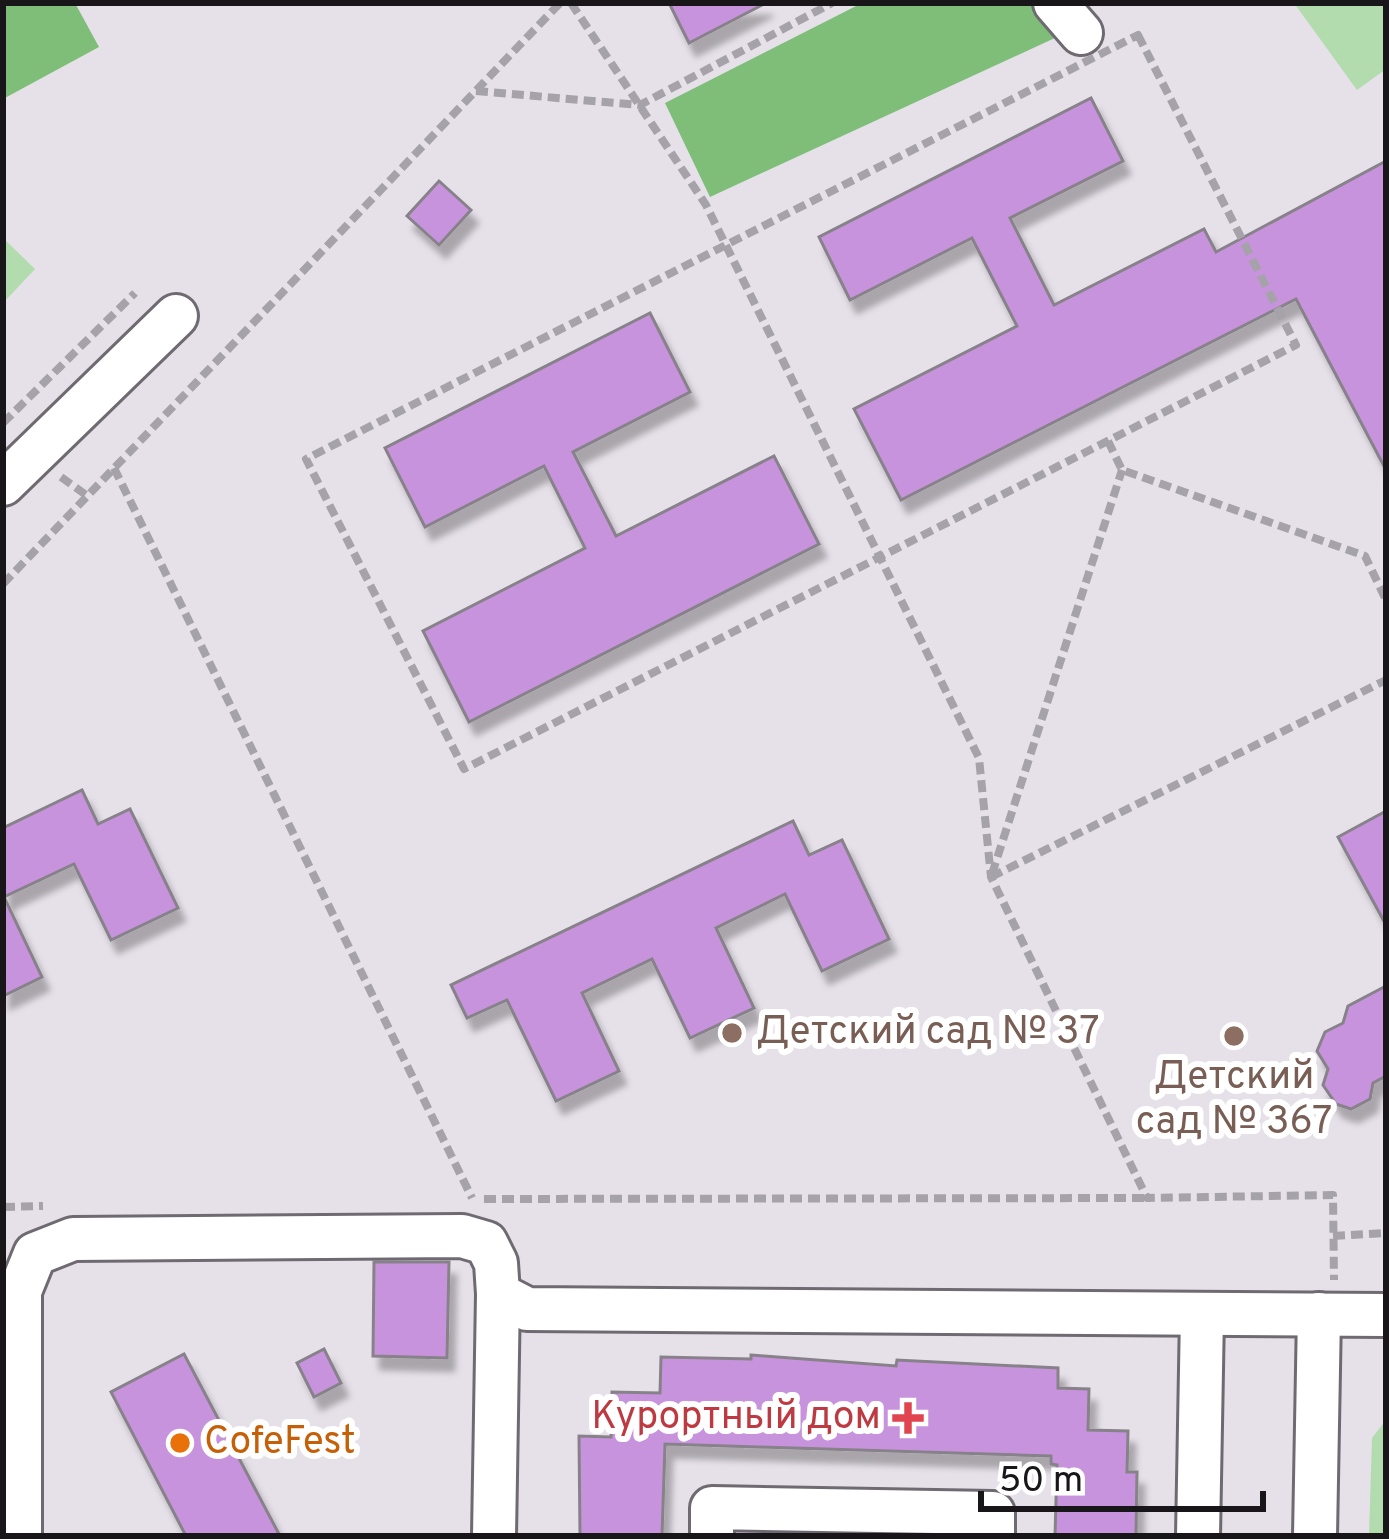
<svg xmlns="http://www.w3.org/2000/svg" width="1389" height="1539" font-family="Overpass,sans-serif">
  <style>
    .green { fill: #b2dbae }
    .forest { fill: #7ebe78 }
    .building { fill: #c893dd; stroke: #878289; stroke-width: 3; filter: url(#shadow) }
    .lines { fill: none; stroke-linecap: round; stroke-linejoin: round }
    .minor-casing { stroke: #6f6a71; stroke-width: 48 }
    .path { stroke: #a6a2a9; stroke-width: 8; stroke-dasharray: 12 6; stroke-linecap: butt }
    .minor { stroke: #fff; stroke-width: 42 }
    .education-dot { fill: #8d6e63; stroke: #fff; stroke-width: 4.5 }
    .health-dot { fill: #e0444e; stroke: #fff; stroke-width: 4.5 }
    .food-dot { fill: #e8710a; stroke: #fff; stroke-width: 4.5 }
    .labels { text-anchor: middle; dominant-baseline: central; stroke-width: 12; stroke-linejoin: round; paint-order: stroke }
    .education-label { font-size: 39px; fill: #785e54; stroke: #fff; text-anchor: start }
    .health-label { font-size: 39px; fill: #be3a42; stroke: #fff; text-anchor: end }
    .food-label { font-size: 39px; fill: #c56008; stroke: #fff; text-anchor: start }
  </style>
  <defs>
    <filter id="shadow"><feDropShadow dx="7" dy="13" stdDeviation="3" flood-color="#0004"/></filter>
  </defs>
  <rect width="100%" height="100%" fill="#e6e1e9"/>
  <!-- green -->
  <g class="green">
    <path d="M1294,3H1386V69L1357,90Z"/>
    <path d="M3,238L35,269L3,303Z"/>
    <path d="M1386,1420V1536H1369L1372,1438Z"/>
  </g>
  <!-- forest -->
  <g class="forest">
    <path d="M3,3H75L99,47L3,99Z"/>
    <path d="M862,3H1041L1070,31L710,197L665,103Z"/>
  </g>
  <!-- building -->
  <g class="building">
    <path d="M669,3H766L689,43Z"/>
    <path d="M1091,98L1123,161L1010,218L1054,305L1204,229L1216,252L1386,161V470L1296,299L901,500L854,409L1017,326L972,238L850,300L819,237Z"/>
    <path d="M439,181L471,210L439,245L407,216Z"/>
    <path d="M650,313L690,392L573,452L616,536L774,456L819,544L469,722L423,631L585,548L544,466L425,527L385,448Z"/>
    <path d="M82,790L98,824L130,809L178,908L111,940L74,864L4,897L42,977L3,996V828Z"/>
    <path d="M1386,811V925L1338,837Z"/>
    <path d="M793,821L809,855L842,840L889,939L822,971L785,894L716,928L754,1008L690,1038L652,959L582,993L619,1071L556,1101L507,1000L467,1018L451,985Z"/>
    <path d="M1386,986V1076L1373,1083L1370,1099L1351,1109L1336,1104L1323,1085L1328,1069L1317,1051L1325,1032L1343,1023L1348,1006Z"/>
    <path d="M374,1262H449L447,1358L373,1356Z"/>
    <path d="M324,1349L341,1383L314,1397L297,1363Z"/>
    <path d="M184,1354L280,1536H186L111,1392Z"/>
    <path d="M751,1355L896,1366L897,1360L1058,1368V1388L1089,1389L1088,1430L1128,1431L1127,1472H1137L1136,1536H1055L1057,1465L1051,1464V1456L665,1444L662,1536H580L579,1436L611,1437L612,1392L660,1393L661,1357L751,1359Z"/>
  </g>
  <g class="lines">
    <defs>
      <g id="minor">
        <path d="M1055,3L1081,33"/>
        <path d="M3,484L176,316"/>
        <path d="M20,1536V1291L35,1254L73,1239L462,1236L486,1243L496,1263L498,1294L527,1309L1386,1315"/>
        <path d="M494,1536L498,1294"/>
        <path d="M712,1536V1508L993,1513V1536"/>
        <path d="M1198,1536L1202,1314"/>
        <path d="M1315,1536L1319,1314"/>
      </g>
    </defs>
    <!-- minor casing -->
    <use href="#minor" class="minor-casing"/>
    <!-- path -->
    <g class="path">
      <path d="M571,3L706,205L979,758L991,877L1147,1198L1333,1195L1334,1280"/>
      <path d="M1138,35L1296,345L464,769L306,459Z"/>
      <path d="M476,91L640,105L832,3"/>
      <path d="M3,423L135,293"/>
      <path d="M1108,441L1122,470L1365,556L1386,600"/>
      <path d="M114,468L472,1198"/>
      <path d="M61,477L89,497"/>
      <path d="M3,584L560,3"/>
      <path d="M992,874L1122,470"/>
      <path d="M991,877L1386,680"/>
      <path d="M484,1199L1147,1198"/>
      <path d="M3,1207L43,1206"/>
      <path d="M1333,1236L1386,1233"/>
    </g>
    <!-- minor -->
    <use href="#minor" class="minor"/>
  </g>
  <!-- markers -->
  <g class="education-dot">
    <circle cx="732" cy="1033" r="12"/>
    <circle cx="1234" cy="1036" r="12"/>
  </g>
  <path class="health-dot" d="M902 1400h12v12h12v12h-12v12h-12v-12h-12v-12h12z"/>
  <circle class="food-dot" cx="180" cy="1443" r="12"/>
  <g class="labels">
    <!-- education labels -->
    <g class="education-label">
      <text x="756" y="1033">Детский сад № 37</text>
      <text x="1234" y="1078" text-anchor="middle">Детский<tspan x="1234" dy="45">сад № 367</tspan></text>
    </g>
    <!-- health labels -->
    <g class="health-label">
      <text x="881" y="1418">Курортный дом</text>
    </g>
    <!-- food labels -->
    <g class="food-label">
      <text x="204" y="1443">CofeFest</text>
    </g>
  </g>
  <!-- border -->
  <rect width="1389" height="1539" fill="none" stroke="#181619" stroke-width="12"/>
  <!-- scale -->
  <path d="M981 1491v18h282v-18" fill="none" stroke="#181619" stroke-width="6"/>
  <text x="999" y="1491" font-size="36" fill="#181619" stroke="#ffffff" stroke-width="9" paint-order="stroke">50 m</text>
</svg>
